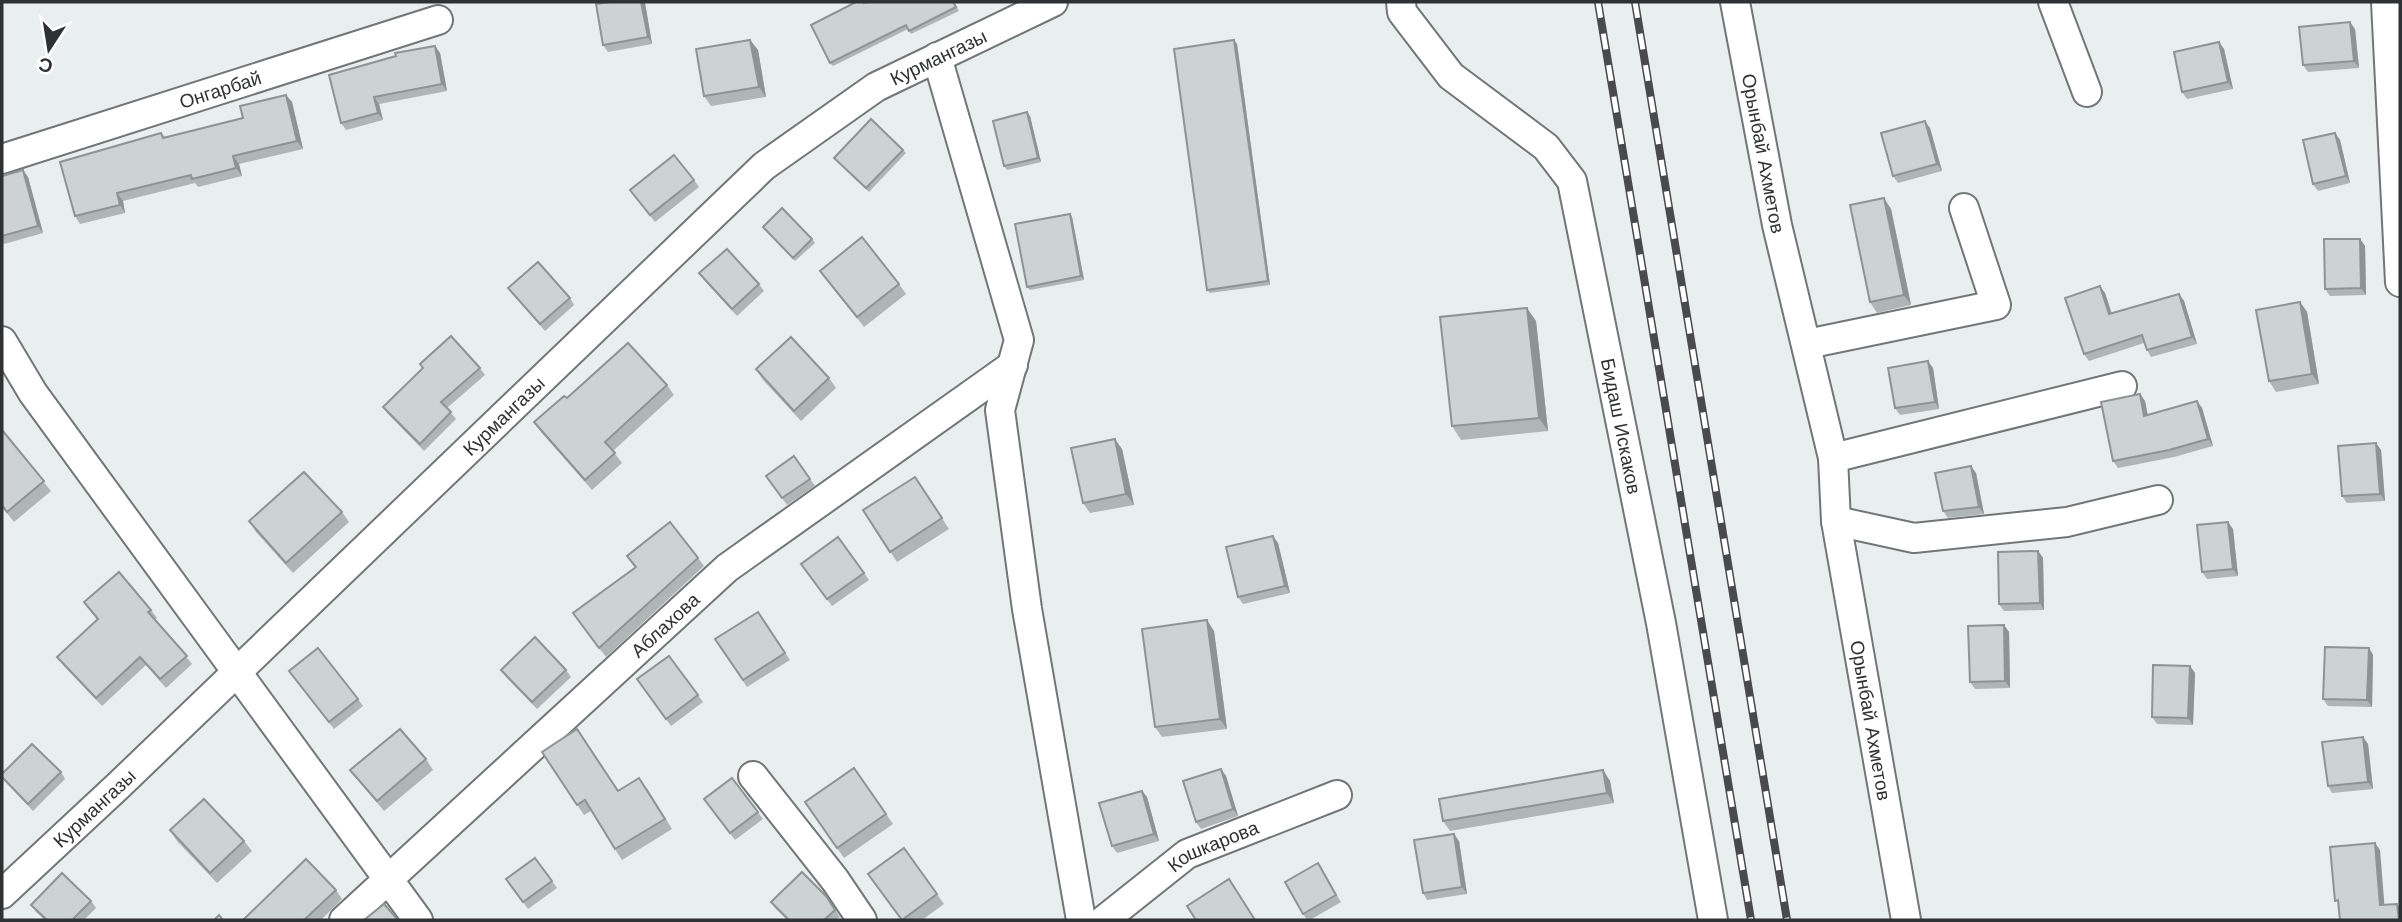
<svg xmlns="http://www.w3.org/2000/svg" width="2402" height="922" font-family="'Work Sans',sans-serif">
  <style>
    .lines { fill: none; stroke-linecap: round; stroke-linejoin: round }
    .minor-casing { stroke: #727677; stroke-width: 32 }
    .minor { stroke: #fff; stroke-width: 28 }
    .rail-casing { stroke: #484a4b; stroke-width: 8 }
    .rail { stroke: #fff; stroke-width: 5; stroke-dasharray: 16; stroke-linecap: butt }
    .wall { fill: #b0b5b5 }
    .shaded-wall { fill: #909394 }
    .building { fill: #cdd2d3; stroke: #909394; stroke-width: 2 }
    .labels { text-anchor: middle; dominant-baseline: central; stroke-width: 6; stroke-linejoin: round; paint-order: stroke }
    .street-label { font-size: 19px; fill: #2f3132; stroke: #fff }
  </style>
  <rect width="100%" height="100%" fill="#e9eeef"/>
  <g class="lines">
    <defs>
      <g id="minor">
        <path id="s1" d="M1401,2L1402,12L1451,76L1546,147L1572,181L1661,623L1713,920"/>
        <path id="s2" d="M1735,2L1777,225L1833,458L1836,521L1906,920"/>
        <path d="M2053,2L2087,92"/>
        <path d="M2386,2L2400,282"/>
        <path d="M937,57L1019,340L1000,410L1027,609L1081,920"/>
        <path id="s3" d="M2,159L438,20"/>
        <path d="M2,341L33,393L418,920"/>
        <path d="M1807,344L1996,305L1964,208"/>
        <path d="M1833,458L2122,386"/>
        <path d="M1836,521L1914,538L2067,522L2158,500"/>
        <path d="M753,776L835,880L862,920"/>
        <path id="s4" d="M2,894L118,786L764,166L876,87L1053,2"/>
        <path id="s5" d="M344,920L727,568L1013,365"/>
        <path id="s6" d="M1104,920L1187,854L1337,795"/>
      </g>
    </defs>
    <!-- minor casing -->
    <use href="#minor" class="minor-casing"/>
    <!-- minor -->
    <use href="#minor" class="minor"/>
    <defs>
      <g id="rail">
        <path d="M1598,2L1751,920"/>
        <path d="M1635,2L1787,920"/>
      </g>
    </defs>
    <!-- rail casing -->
    <use href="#rail" class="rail-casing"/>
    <!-- rail -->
    <use href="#rail" class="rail"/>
  </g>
  <!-- wall -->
  <g class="wall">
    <path d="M867,2H954L959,11L911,34L908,29L833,66L830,63L864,3Z"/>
    <path d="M645,3L652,44L608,52L603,45Z"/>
    <path d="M2355,29L2359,68L2308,72L2303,65Z"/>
    <path d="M750,40L758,50L766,97L711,106L704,96Z"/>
    <path d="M2219,42L2224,49L2233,89L2187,99L2182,92Z"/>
    <path d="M1237,44L1270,285L1210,293L1207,290Z"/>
    <path d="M435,46L440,53L447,91L379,104L383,120L346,130L341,123Z"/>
    <path d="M292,102L303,149L239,164L242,176L198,187L195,183L123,201L125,213L80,224L75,216L161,133L165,137L243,118Z"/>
    <path d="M1030,116L1041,162L1007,170L1004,166Z"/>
    <path d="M1930,128L1942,171L1898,183L1893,176Z"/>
    <path d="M2335,133L2340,140L2350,183L2318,191L2313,184Z"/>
    <path d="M903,150L906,153L869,192L834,158Z"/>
    <path d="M2,176L28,177L43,233L4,244L2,241Z"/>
    <path d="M694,180L699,187L655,222L635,197Z"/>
    <path d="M1891,209L1911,305L1877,313L1870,302Z"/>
    <path d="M1072,217L1084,280L1030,290L1027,287Z"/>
    <path d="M763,227L812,239L815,243L795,261Z"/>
    <path d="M2360,239L2365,246L2366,295L2330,296L2325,289Z"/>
    <path d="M820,271L899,284L906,294L864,327Z"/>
    <path d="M699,273L759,284L764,291L737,316L704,280Z"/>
    <path d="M508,288L570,298L574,305L545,331Z"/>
    <path d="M2105,293L2112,314L2179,294L2184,301L2197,344L2151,357L2147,350L2144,343L2089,361L2084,354Z"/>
    <path d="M2300,302L2307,312L2319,384L2276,392L2269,381Z"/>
    <path d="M1536,321L1548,431L1461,440L1452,426Z"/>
    <path d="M420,364L480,368L485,375L447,408L456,419L424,451L388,414L383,407L423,368Z"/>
    <path d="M1933,368L1939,409L1900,415L1895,408Z"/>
    <path d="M756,369L829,378L836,388L801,421L763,380Z"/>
    <path d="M667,385L674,395L613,451L622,463L592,490L541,432L534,422L567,398Z"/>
    <path d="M2140,394L2145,401L2148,415L2197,401L2202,408L2213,446L2174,457L2118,468L2113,461Z"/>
    <path d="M2,430L51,491L14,522L2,507Z"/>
    <path d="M1122,449L1134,505L1090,513L1083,503Z"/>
    <path d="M2381,450L2385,501L2347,503L2342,496Z"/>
    <path d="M794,456L815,486L787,505L766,476Z"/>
    <path d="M1976,473L1984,514L1948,518L1943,511Z"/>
    <path d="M915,477L949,529L897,562L863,510Z"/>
    <path d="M342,512L349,522L293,573L256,532L249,521Z"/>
    <path d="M2233,529L2238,576L2207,579L2202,572Z"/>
    <path d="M838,537L869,580L832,606L801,564Z"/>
    <path d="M1278,543L1290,593L1243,604L1238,597Z"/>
    <path d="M2038,551L2043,558L2044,610L2004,611L1999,604Z"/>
    <path d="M627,556L698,558L704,566L606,657L573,613L635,568Z"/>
    <path d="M84,602L151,610L157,618L155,619L192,664L166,688L146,665L102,706L63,665L57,657L97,619Z"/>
    <path d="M758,612L790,660L747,687L715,639Z"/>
    <path d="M2004,625L2009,632L2010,688L1975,689L1970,682Z"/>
    <path d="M1214,631L1227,729L1162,737L1155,727Z"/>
    <path d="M2369,648L2373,655L2372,707L2328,706L2323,699Z"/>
    <path d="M669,656L703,702L671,726L637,679Z"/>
    <path d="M2190,666L2195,673L2193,725L2157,724L2152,717Z"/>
    <path d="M501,670H566L571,677L537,709L506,677Z"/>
    <path d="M294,678L358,699L363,706L334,729Z"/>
    <path d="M2368,744L2373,789L2332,793L2328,786Z"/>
    <path d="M542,752L618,791L647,788L672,829L622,860L591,811L584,815Z"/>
    <path d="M426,759L433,770L384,811L358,780L350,770Z"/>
    <path d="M854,768L893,824L844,858L805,802Z"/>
    <path d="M1221,769L1226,776L1238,816L1201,829L1196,822Z"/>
    <path d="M1603,770L1610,781L1614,803L1450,831L1443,821Z"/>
    <path d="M61,772L65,779L33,811L2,778Z"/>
    <path d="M732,778L763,819L735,840L704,799Z"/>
    <path d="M1142,791L1147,797L1159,841L1117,853L1112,846Z"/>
    <path d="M170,830L244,841L252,851L217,883L177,841Z"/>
    <path d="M1459,841L1467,894L1427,900L1423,893Z"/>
    <path d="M904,848L944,904L922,920H902L868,874Z"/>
    <path d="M535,858L557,888L528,909L506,879Z"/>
    <path d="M1318,863L1341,902L1310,920H1307L1303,914Z"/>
    <path d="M336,890L342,899L321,920H243Z"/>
    <path d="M826,896L840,917L836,920H787L776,909L771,902Z"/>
    <path d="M91,901L96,908L84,920H45L36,912L31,905Z"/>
  </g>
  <!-- shaded-wall -->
  <g class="shaded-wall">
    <path d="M641,2H644L645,3L652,44L648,37Z"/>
    <path d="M2350,22L2355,29L2359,68L2354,61Z"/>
    <path d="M750,40L758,50L766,97L759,87Z"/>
    <path d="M1234,40L1237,44L1270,285L1268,281Z"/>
    <path d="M2219,42L2224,49L2233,89L2228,82Z"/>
    <path d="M435,46L440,53L447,91L442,84Z"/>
    <path d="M286,95L292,102L303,149L297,141Z"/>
    <path d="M374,97L379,104L383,120L378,113Z"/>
    <path d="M1027,112L1030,116L1041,162L1038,158Z"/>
    <path d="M1925,121L1930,128L1942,171L1937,164Z"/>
    <path d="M2335,133L2340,140L2350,183L2346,176Z"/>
    <path d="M233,156L239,164L242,176L236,168Z"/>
    <path d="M23,170L28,177L43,233L38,226Z"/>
    <path d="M117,193L123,201L125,213L120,205Z"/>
    <path d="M1884,198L1891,209L1911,305L1904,295Z"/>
    <path d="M1070,214L1072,217L1084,280L1081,276Z"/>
    <path d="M2360,239L2365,246L2366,295L2361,288Z"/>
    <path d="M2100,286L2105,293L2114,321L2109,314Z"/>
    <path d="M2179,294L2184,301L2197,344L2192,337Z"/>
    <path d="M2300,302L2307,312L2319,384L2312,374Z"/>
    <path d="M1527,308L1536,321L1548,431L1539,418Z"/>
    <path d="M1928,361L1933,368L1939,409L1935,402Z"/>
    <path d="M2140,394L2145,401L2149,423L2144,416Z"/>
    <path d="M2197,401L2202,408L2213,446L2208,439Z"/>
    <path d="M1115,439L1122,449L1134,505L1126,494Z"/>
    <path d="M2376,443L2381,450L2385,501L2380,494Z"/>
    <path d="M1971,466L1976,473L1984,514L1979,507Z"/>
    <path d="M2228,522L2233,529L2238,576L2233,569Z"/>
    <path d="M1273,536L1278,543L1290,593L1285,586Z"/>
    <path d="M2038,551L2043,558L2044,610L2040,603Z"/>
    <path d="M1207,620L1214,631L1227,729L1220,719Z"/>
    <path d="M2004,625L2009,632L2010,688L2005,681Z"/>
    <path d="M2369,648L2373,655L2372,707L2367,700Z"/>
    <path d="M2190,666L2195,673L2193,725L2188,718Z"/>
    <path d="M2363,737L2368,744L2373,789L2368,782Z"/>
    <path d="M1221,769L1226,776L1238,816L1233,809Z"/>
    <path d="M1603,770L1610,781L1614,803L1607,793Z"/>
    <path d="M1142,791L1147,797L1159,841L1154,834Z"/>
    <path d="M1454,834L1459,841L1467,894L1462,887Z"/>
    <path d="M2375,843L2380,850L2385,912L2380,905Z"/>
    <path d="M2397,904L2400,908V920H2399Z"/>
  </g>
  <!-- building -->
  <g class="building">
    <path d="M610,2H641L648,37L603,45L596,4Z"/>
    <path d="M856,2H863L864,3L867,2H953L956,7L909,31L906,25L830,63L811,25Z"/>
    <path d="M2350,22L2354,61L2303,65L2299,27Z"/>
    <path d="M750,40L759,87L704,96L696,49Z"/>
    <path d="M1234,40L1268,281L1207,290L1174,49Z"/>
    <path d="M2219,42L2228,82L2182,92L2174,52Z"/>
    <path d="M435,46L442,84L374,97L378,113L341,123L329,75L396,56L395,53Z"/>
    <path d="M286,95L297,141L233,156L236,168L192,179L191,175L117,193L120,205L75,216L60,162L161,133L163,138L243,118L240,106Z"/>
    <path d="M1027,112L1038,158L1004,166L993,121Z"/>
    <path d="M871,119L903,150L866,188L834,158Z"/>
    <path d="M1925,121L1937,164L1893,176L1881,133Z"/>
    <path d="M2335,133L2346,176L2313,184L2303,140Z"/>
    <path d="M674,155L694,180L650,215L630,190Z"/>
    <path d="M23,170L38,226L2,236V176Z"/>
    <path d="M1884,198L1904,295L1870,302L1850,205Z"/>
    <path d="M782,208L812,239L793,258L763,227Z"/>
    <path d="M1070,214L1081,276L1027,287L1015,224Z"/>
    <path d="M862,237L899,284L857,317L820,271Z"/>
    <path d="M2324,239H2360L2361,288L2325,289Z"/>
    <path d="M727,249L759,284L732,309L699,273Z"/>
    <path d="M538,262L570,298L540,324L508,288Z"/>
    <path d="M2100,286L2109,314L2179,294L2192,337L2147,350L2142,335L2084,354L2065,298Z"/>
    <path d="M2300,302L2312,374L2269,381L2256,310Z"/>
    <path d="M1527,308L1539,418L1452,426L1440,317Z"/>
    <path d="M451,336L480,368L441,402L451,412L420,444L383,407L423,368L420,364Z"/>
    <path d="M791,337L829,378L794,411L756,369Z"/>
    <path d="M628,343L667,385L605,442L615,453L585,480L534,422L564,396L567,398Z"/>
    <path d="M1928,361L1935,402L1895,408L1888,368Z"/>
    <path d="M2140,394L2144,416L2197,401L2208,439L2169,450L2113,461L2101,402Z"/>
    <path d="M2,430L44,481L7,512L2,505Z"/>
    <path d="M1115,439L1126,494L1083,503L1071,448Z"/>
    <path d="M2376,443L2380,494L2342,496L2338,446Z"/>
    <path d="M794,456L810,479L782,498L766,476Z"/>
    <path d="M1971,466L1979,507L1943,511L1935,473Z"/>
    <path d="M304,472L342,512L286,563L249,521Z"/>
    <path d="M915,477L942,518L890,552L863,510Z"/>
    <path d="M670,522L698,558L599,648L573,613L636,567L627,556Z"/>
    <path d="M2228,522L2233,569L2202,572L2197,525Z"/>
    <path d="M1273,536L1285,586L1238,597L1226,547Z"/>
    <path d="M838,537L864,573L827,599L801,564Z"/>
    <path d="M2038,551L2040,603L1999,604L1998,552Z"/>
    <path d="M119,572L151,610L148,612L187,656L160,679L140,657L96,698L57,657L98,619L84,602Z"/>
    <path d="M758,612L785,653L743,680L715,639Z"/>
    <path d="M1207,620L1220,719L1155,727L1142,629Z"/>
    <path d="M2004,625L2005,681L1970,682L1968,626Z"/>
    <path d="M535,637L566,670L532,702L501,670Z"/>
    <path d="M2325,647L2369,648L2367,700L2323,699Z"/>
    <path d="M318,648L358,699L329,722L289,671Z"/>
    <path d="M669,656L698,695L666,719L637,679Z"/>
    <path d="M2153,665L2190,666L2188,718L2152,717Z"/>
    <path d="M400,729L426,759L377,801L350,770Z"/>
    <path d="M577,729L618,791L639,778L665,819L615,849L585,800L577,805L542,752Z"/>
    <path d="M2363,737L2368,782L2328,786L2322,742Z"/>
    <path d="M32,744L61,772L28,804L2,777V774Z"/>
    <path d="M854,768L886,814L837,848L805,802Z"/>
    <path d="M1221,769L1233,809L1196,822L1183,781Z"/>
    <path d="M1603,770L1607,793L1443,821L1439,799Z"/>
    <path d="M732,778L758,812L730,833L704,799Z"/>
    <path d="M1142,791L1154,834L1112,846L1099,803Z"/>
    <path d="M204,799L244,841L210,873L170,830Z"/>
    <path d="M1454,834L1462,887L1423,893L1414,840Z"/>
    <path d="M2375,843L2380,905L2397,904L2399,920H2340L2338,900L2335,901L2330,847Z"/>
    <path d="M904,848L937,894L902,920L868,874Z"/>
    <path d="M535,858L552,881L523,902L506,879Z"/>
    <path d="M306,859L336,890L304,920H243Z"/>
    <path d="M1318,863L1336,895L1303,914L1285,882Z"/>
    <path d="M802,872L826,896L835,910L824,920H789L771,902Z"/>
    <path d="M62,873L91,901L72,920H47L31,905Z"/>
    <path d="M1229,879L1255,920H1196L1187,906Z"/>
    <path d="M384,904L398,920H364Z"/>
    <path d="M219,915L223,920H214Z"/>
  </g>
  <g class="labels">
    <!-- street labels -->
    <g class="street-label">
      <text stroke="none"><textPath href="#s4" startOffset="1260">Курмангазы</textPath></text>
      <text stroke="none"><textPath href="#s3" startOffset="229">Онгарбай</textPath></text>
      <text stroke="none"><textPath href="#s2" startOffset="154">Орынбай Ахметов</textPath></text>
      <text stroke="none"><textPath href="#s4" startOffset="693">Курмангазы</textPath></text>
      <text stroke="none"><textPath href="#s1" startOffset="502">Бидаш Искаков</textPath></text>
      <text stroke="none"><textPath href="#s5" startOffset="436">Аблахова</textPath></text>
      <text stroke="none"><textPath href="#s2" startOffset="732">Орынбай Ахметов</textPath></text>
      <text stroke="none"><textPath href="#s4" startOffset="126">Курмангазы</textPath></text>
      <text stroke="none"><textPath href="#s6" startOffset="133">Кошкарова</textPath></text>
    </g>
  </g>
  <!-- border -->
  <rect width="2402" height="922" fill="none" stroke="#2f3132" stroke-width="7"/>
  <!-- north arrow -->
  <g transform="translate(49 49) rotate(192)" stroke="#ffffff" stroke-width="5" paint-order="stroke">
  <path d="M0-5L12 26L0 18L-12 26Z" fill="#2f3132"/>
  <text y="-10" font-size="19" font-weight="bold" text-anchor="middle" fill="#2f3132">С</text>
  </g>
</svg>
